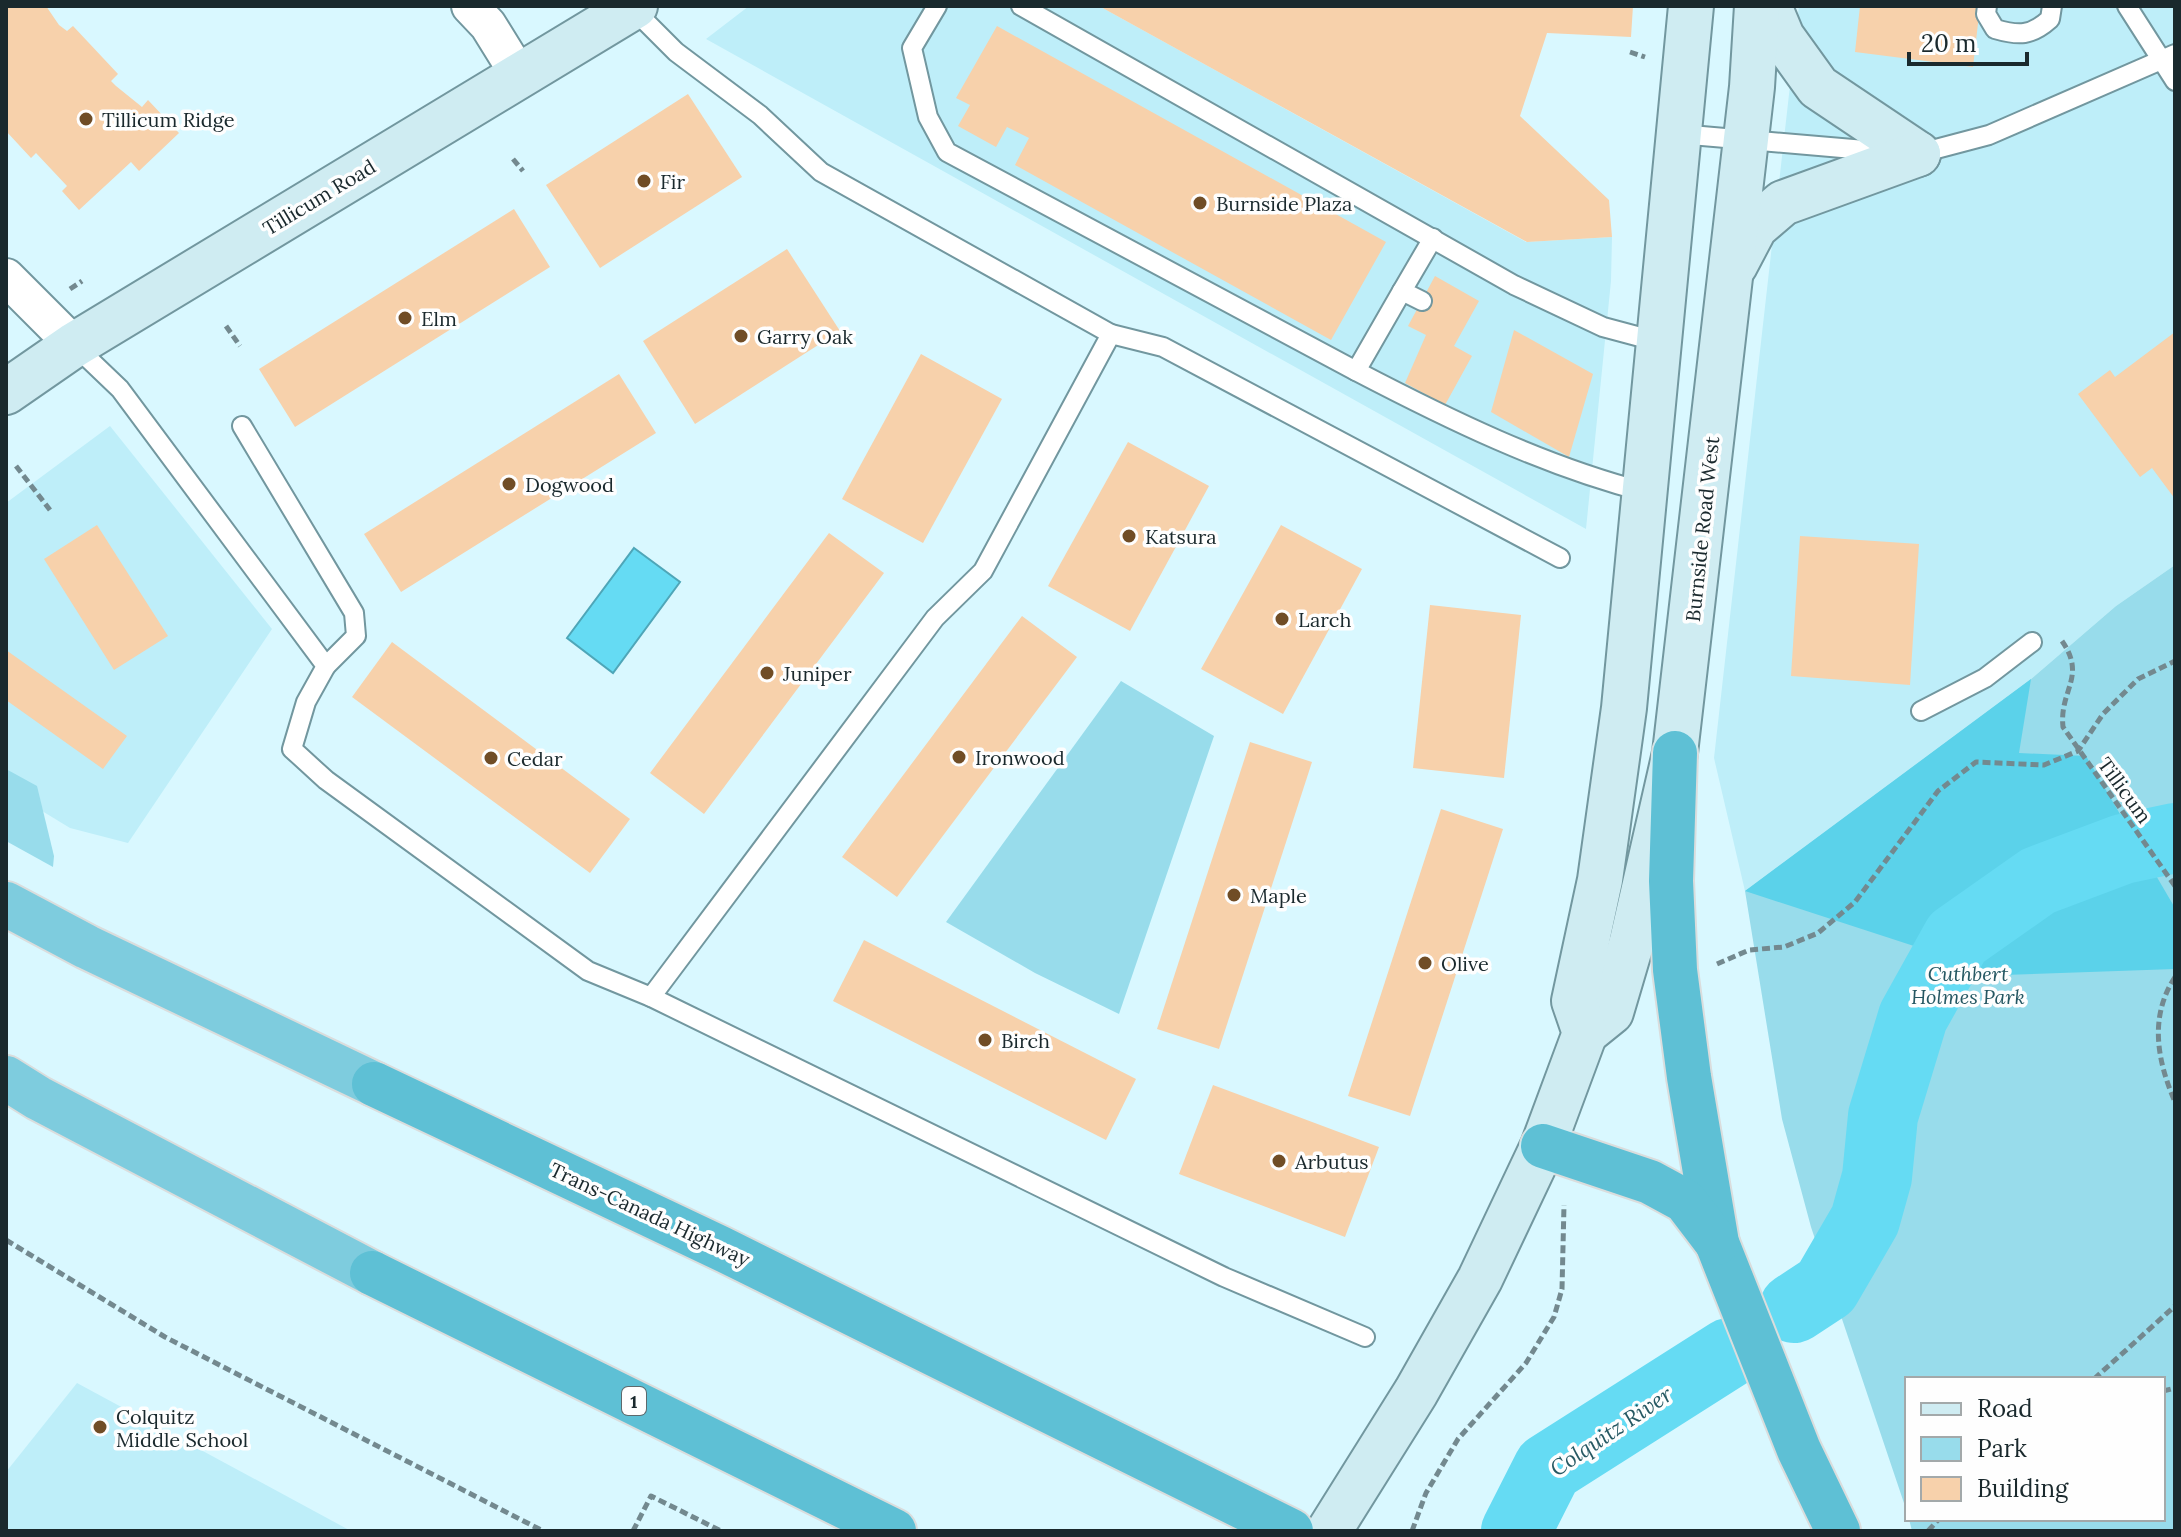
<svg xmlns="http://www.w3.org/2000/svg" width="2181" height="1537" font-family="Lora,serif">
  <style>
    .built { fill: #beeef9 }
    .green { fill: #98dceb }
    .forest { fill: #5bd2ea }
    .water { fill: #65dbf3; stroke: #4ea6b8; stroke-width: 2 }
    .lines { fill: none; stroke-linecap: round; stroke-linejoin: round }
    .river { stroke: #65dbf3; stroke-width: 70 }
    .building { fill: #f7d1ab }
    .service-casing { stroke: #72979f; stroke-width: 22 }
    .minor-casing { stroke: #72979f; stroke-width: 40 }
    .secondary-casing { stroke: #72979f; stroke-width: 48 }
    .trunk-casing { stroke: #dadddd; stroke-width: 48 }
    .motorway-casing { stroke: #dadddd; stroke-width: 48 }
    .path { stroke: #73898f; stroke-width: 5; stroke-dasharray: 8 4; stroke-linecap: butt }
    .service { stroke: #fff; stroke-width: 18 }
    .minor { stroke: #fff; stroke-width: 36 }
    .secondary { stroke: #cfecf2; stroke-width: 44 }
    .trunk { stroke: #7eccde; stroke-width: 44 }
    .motorway { stroke: #5ec0d5; stroke-width: 44 }
    .poi-dot { fill: #704d26; stroke: #fefefe; stroke-width: 3 }
    .labels { text-anchor: middle; dominant-baseline: central; stroke-width: 7; stroke-linejoin: round; paint-order: stroke }
    .shield { fill: #fefefe; stroke: #5e696c; stroke-width: 2 }
    .shield-label { font-size: 18px; font-weight: bold; fill: #1a292d }
    .poi-label { font-size: 20px; fill: #1a292d; stroke: #fefefe; text-anchor: start }
    .street-label { font-size: 20px; fill: #1a292d; stroke: #fefefe }
    .park-label { font-size: 20px; font-style: italic; fill: #255762; stroke: #fefefe }
    .water-label { font-size: 22px; font-style: italic; fill: #275963; stroke: #fefefe }
  </style>
  <rect width="100%" height="100%" fill="#d9f8ff"/>
  <!-- built -->
  <g class="built">
    <path d="M749,6H1099L1526,242L1612,237L1611,281L1586,529L706,39Z"/>
    <path d="M1799,6H2175V565L2116,606L2031,679L1745,891L1714,758Z"/>
    <path d="M110,426L272,629L128,843L70,828L6,789V503Z"/>
    <path d="M77,1383L351,1531H6V1472Z"/>
  </g>
  <!-- green -->
  <g class="green">
    <path d="M2175,565V1531H1912L1909,1519H2163V1379H1907V1512L1811,1227L1782,1119L1745,891L2031,679L2116,606Z"/>
    <path d="M1121,681L1214,736L1119,1014L1035,973L946,922Z"/>
    <path d="M6,769L37,786L54,856L53,867L6,841Z"/>
  </g>
  <!-- forest -->
  <path class="forest" d="M2031,679L2019,753L2086,756L2175,908V969L2003,975L1745,891Z"/>
  <!-- water -->
  <path class="water" d="M634,548L680,582L613,673L567,638Z"/>
  <g class="lines">
    <!-- river -->
    <g class="river">
      <path d="M1794,1308L1826,1287L1865,1220L1877,1177L1883,1116L1913,1017L1957,938L2038,881L2123,849L2175,838"/>
      <path d="M1516,1531L1548,1468L1729,1353"/>
    </g>
  </g>
  <!-- building -->
  <g class="building">
    <path d="M6,6H46L59,25L67,31L73,26L118,74L111,81L116,86L142,107L148,100L179,133L139,171L131,162L79,210L62,191L67,186L36,153L31,158L6,131Z"/>
    <path d="M1099,6H1633L1631,37L1547,33L1520,116L1609,200L1612,237L1527,242Z"/>
    <path d="M1860,6H1980L1973,67L1855,52Z"/>
    <path d="M997,26L1386,242L1331,340L1015,165L1029,138L1007,127L996,147L958,126L970,105L956,98Z"/>
    <path d="M688,94L742,177L600,268L546,185Z"/>
    <path d="M514,209L550,267L295,427L259,369Z"/>
    <path d="M787,249L840,331L695,424L643,341Z"/>
    <path d="M1435,276L1479,301L1454,346L1472,356L1445,405L1405,383L1426,335L1408,326Z"/>
    <path d="M1514,330L1593,374L1569,457L1491,412Z"/>
    <path d="M2175,332V499L2152,468L2140,477L2078,394L2110,370L2115,377Z"/>
    <path d="M921,354L1002,399L923,543L842,499Z"/>
    <path d="M619,374L656,433L401,592L364,534Z"/>
    <path d="M1128,442L1209,486L1130,631L1048,586Z"/>
    <path d="M97,525L168,636L114,670L44,559Z"/>
    <path d="M1281,525L1362,569L1283,714L1201,669Z"/>
    <path d="M829,533L884,573L704,814L650,773Z"/>
    <path d="M1800,536L1919,544L1910,685L1791,676Z"/>
    <path d="M1430,605L1521,615L1504,778L1413,768Z"/>
    <path d="M1022,616L1077,657L897,897L842,857Z"/>
    <path d="M392,642L630,819L590,873L352,697Z"/>
    <path d="M6,650L127,736L103,769L6,700Z"/>
    <path d="M1250,742L1312,762L1219,1049L1157,1029Z"/>
    <path d="M1441,809L1503,829L1410,1116L1348,1096Z"/>
    <path d="M864,940L1136,1079L1106,1140L833,1001Z"/>
    <path d="M1213,1085L1379,1147L1345,1237L1179,1174Z"/>
  </g>
  <g class="lines">
    <defs>
      <g id="service">
        <path d="M937,6L912,48L928,117L947,152L1356,371L1402,291"/>
        <path d="M1021,6L1514,285L1603,327L1659,342"/>
        <path d="M1987,6L1986,14L1995,29C2019,36 2031,36 2050,19L2052,6"/>
        <path d="M2127,6L2175,81"/>
        <path d="M632,8L676,52L760,115L821,172L1111,334L1163,347L1560,558"/>
        <path d="M1679,134L1888,152"/>
        <path d="M1917,154L1989,135L2175,54"/>
        <path d="M1422,301L1402,291L1433,238"/>
        <path d="M74,345L120,389L326,666L306,702L292,749L326,780L588,971L651,997L1224,1277L1365,1337"/>
        <path d="M1356,371C1448,419 1544,466 1645,492"/>
        <path d="M242,426L354,613L356,636L326,666"/>
        <path d="M1921,711L1985,678L2032,642"/>
        <path d="M651,997L935,618L983,571L1111,334"/>
      </g>
      <g id="minor">
        <path d="M470,6L488,25L519,75"/>
        <path d="M6,277L74,345"/>
      </g>
      <g id="secondary">
        <path d="M1769,6L1782,37L1818,87L1918,154"/>
        <path d="M1735,265L1755,227L1783,203L1918,154"/>
        <path d="M6,392L74,345L635,6"/>
        <path d="M1585,1033L1611,1012L1632,941L1675,753L1752,87L1757,6"/>
        <path d="M1329,1531L1416,1392L1480,1279L1543,1146L1585,1033L1574,1001L1600,880L1624,708L1691,6"/>
      </g>
      <g id="trunk">
        <path d="M6,904L87,947L374,1084"/>
        <path d="M6,1078L38,1098L372,1273"/>
      </g>
      <g id="motorway">
        <path d="M1675,753L1671,881L1675,970L1689,1077L1717,1243L1799,1450L1838,1531"/>
        <path d="M374,1084L720,1248L1291,1531"/>
        <path d="M1543,1146L1650,1182L1685,1201L1717,1243"/>
        <path d="M372,1273L894,1531"/>
      </g>
    </defs>
    <!-- service casing -->
    <use href="#service" class="service-casing"/>
    <!-- minor casing -->
    <use href="#minor" class="minor-casing"/>
    <!-- secondary casing -->
    <use href="#secondary" class="secondary-casing"/>
    <!-- trunk casing -->
    <use href="#trunk" class="trunk-casing"/>
    <!-- motorway casing -->
    <use href="#motorway" class="motorway-casing"/>
    <!-- path -->
    <g class="path">
      <path d="M1630,52L1645,57"/>
      <path d="M513,159L523,171"/>
      <path d="M70,289L82,281"/>
      <path d="M226,326L240,346"/>
      <path d="M16,466L50,510"/>
      <path d="M2062,641C2087,677 2059,690 2063,727L2175,886"/>
      <path d="M1717,964L1749,950L1784,947L1818,933L1855,902L1938,791L1976,762L2044,765L2078,751L2103,714L2138,679L2175,661"/>
      <path d="M2175,977C2149,1017 2157,1060 2175,1102"/>
      <path d="M6,1240L165,1337L543,1531"/>
      <path d="M2094,1379L2175,1306"/>
      <path d="M2163,1391L2175,1388"/>
      <path d="M633,1531L651,1496L721,1531"/>
      <path d="M1412,1531L1426,1493L1458,1439L1526,1363L1554,1317L1562,1289L1564,1205"/>
      <path d="M1928,1531L1939,1519"/>
    </g>
    <!-- service -->
    <use href="#service" class="service"/>
    <!-- minor -->
    <use href="#minor" class="minor"/>
    <!-- secondary -->
    <use href="#secondary" class="secondary"/>
    <!-- trunk -->
    <use href="#trunk" class="trunk"/>
    <!-- motorway -->
    <use href="#motorway" class="motorway"/>
  </g>
  <!-- markers -->
  <g class="poi-dot">
    <circle cx="86" cy="119" r="8"/>
    <circle cx="644" cy="181" r="8"/>
    <circle cx="1200" cy="203" r="8"/>
    <circle cx="405" cy="318" r="8"/>
    <circle cx="741" cy="336" r="8"/>
    <circle cx="509" cy="484" r="8"/>
    <circle cx="1129" cy="536" r="8"/>
    <circle cx="1282" cy="619" r="8"/>
    <circle cx="767" cy="673" r="8"/>
    <circle cx="959" cy="757" r="8"/>
    <circle cx="491" cy="758" r="8"/>
    <circle cx="1234" cy="895" r="8"/>
    <circle cx="1425" cy="963" r="8"/>
    <circle cx="985" cy="1040" r="8"/>
    <circle cx="1279" cy="1161" r="8"/>
    <circle cx="100" cy="1427" r="8"/>
  </g>
  <g class="labels">
    <!-- shield labels -->
    <rect class="shield" x="622" y="1387" width="24" height="28" rx="6"/>
    <g class="shield-label">
      <text x="634" y="1401">1</text>
    </g>
    <!-- poi labels -->
    <g class="poi-label">
      <text x="102" y="119">Tillicum Ridge</text>
      <text x="660" y="181">Fir</text>
      <text x="1216" y="203">Burnside Plaza</text>
      <text x="421" y="318">Elm</text>
      <text x="757" y="336">Garry Oak</text>
      <text x="525" y="484">Dogwood</text>
      <text x="1145" y="536">Katsura</text>
      <text x="1298" y="619">Larch</text>
      <text x="783" y="673">Juniper</text>
      <text x="975" y="757">Ironwood</text>
      <text x="507" y="758">Cedar</text>
      <text x="1250" y="895">Maple</text>
      <text x="1441" y="963">Olive</text>
      <text x="1001" y="1040">Birch</text>
      <text x="1295" y="1161">Arbutus</text>
      <text x="116" y="1416">Colquitz<tspan x="116" dy="23">Middle School</tspan></text>
    </g>
    <!-- street labels -->
    <g class="street-label">
      <text transform="translate(319 197) rotate(-31)">Tillicum Road</text>
      <text transform="translate(1702 529) rotate(-84)">Burnside Road West</text>
      <text transform="translate(2125 790) rotate(54)">Tillicum</text>
      <text transform="translate(650 1214) rotate(25)">Trans-Canada Highway</text>
    </g>
    <!-- park labels -->
    <g class="park-label">
      <text x="1968" y="973">Cuthbert<tspan x="1968" dy="23">Holmes Park</tspan></text>
    </g>
    <!-- water labels -->
    <g class="water-label">
      <text transform="translate(1611 1431) rotate(-34)">Colquitz River</text>
    </g>
  </g>
  <!-- border -->
  <rect width="2181" height="1537" fill="none" stroke="#1a292d" stroke-width="16"/>
  <!-- legend -->
  <rect x="1905" y="1377" width="260" height="144" fill="#fefefe" stroke="#a3a9aa" stroke-width="2"/>
  <rect x="1921" y="1403" width="40" height="12" fill="#cfecf2" stroke="#a3a9aa" stroke-width="2"/>
  <text x="1977" y="1417" font-size="24" fill="#1a292d">Road</text>
  <rect x="1921" y="1437" width="40" height="24" fill="#98dceb" stroke="#a3a9aa" stroke-width="2"/>
  <text x="1977" y="1457" font-size="24" fill="#1a292d">Park</text>
  <rect x="1921" y="1477" width="40" height="24" fill="#f7d1ab" stroke="#a3a9aa" stroke-width="2"/>
  <text x="1977" y="1497" font-size="24" fill="#1a292d">Building</text>
  <!-- scale -->
  <path d="M1909 52v12h118v-12" fill="none" stroke="#1a292d" stroke-width="4"/>
  <text x="1921" y="52" font-size="24" fill="#1a292d" stroke="#fefefe" stroke-width="6" paint-order="stroke">20 m</text>
</svg>
